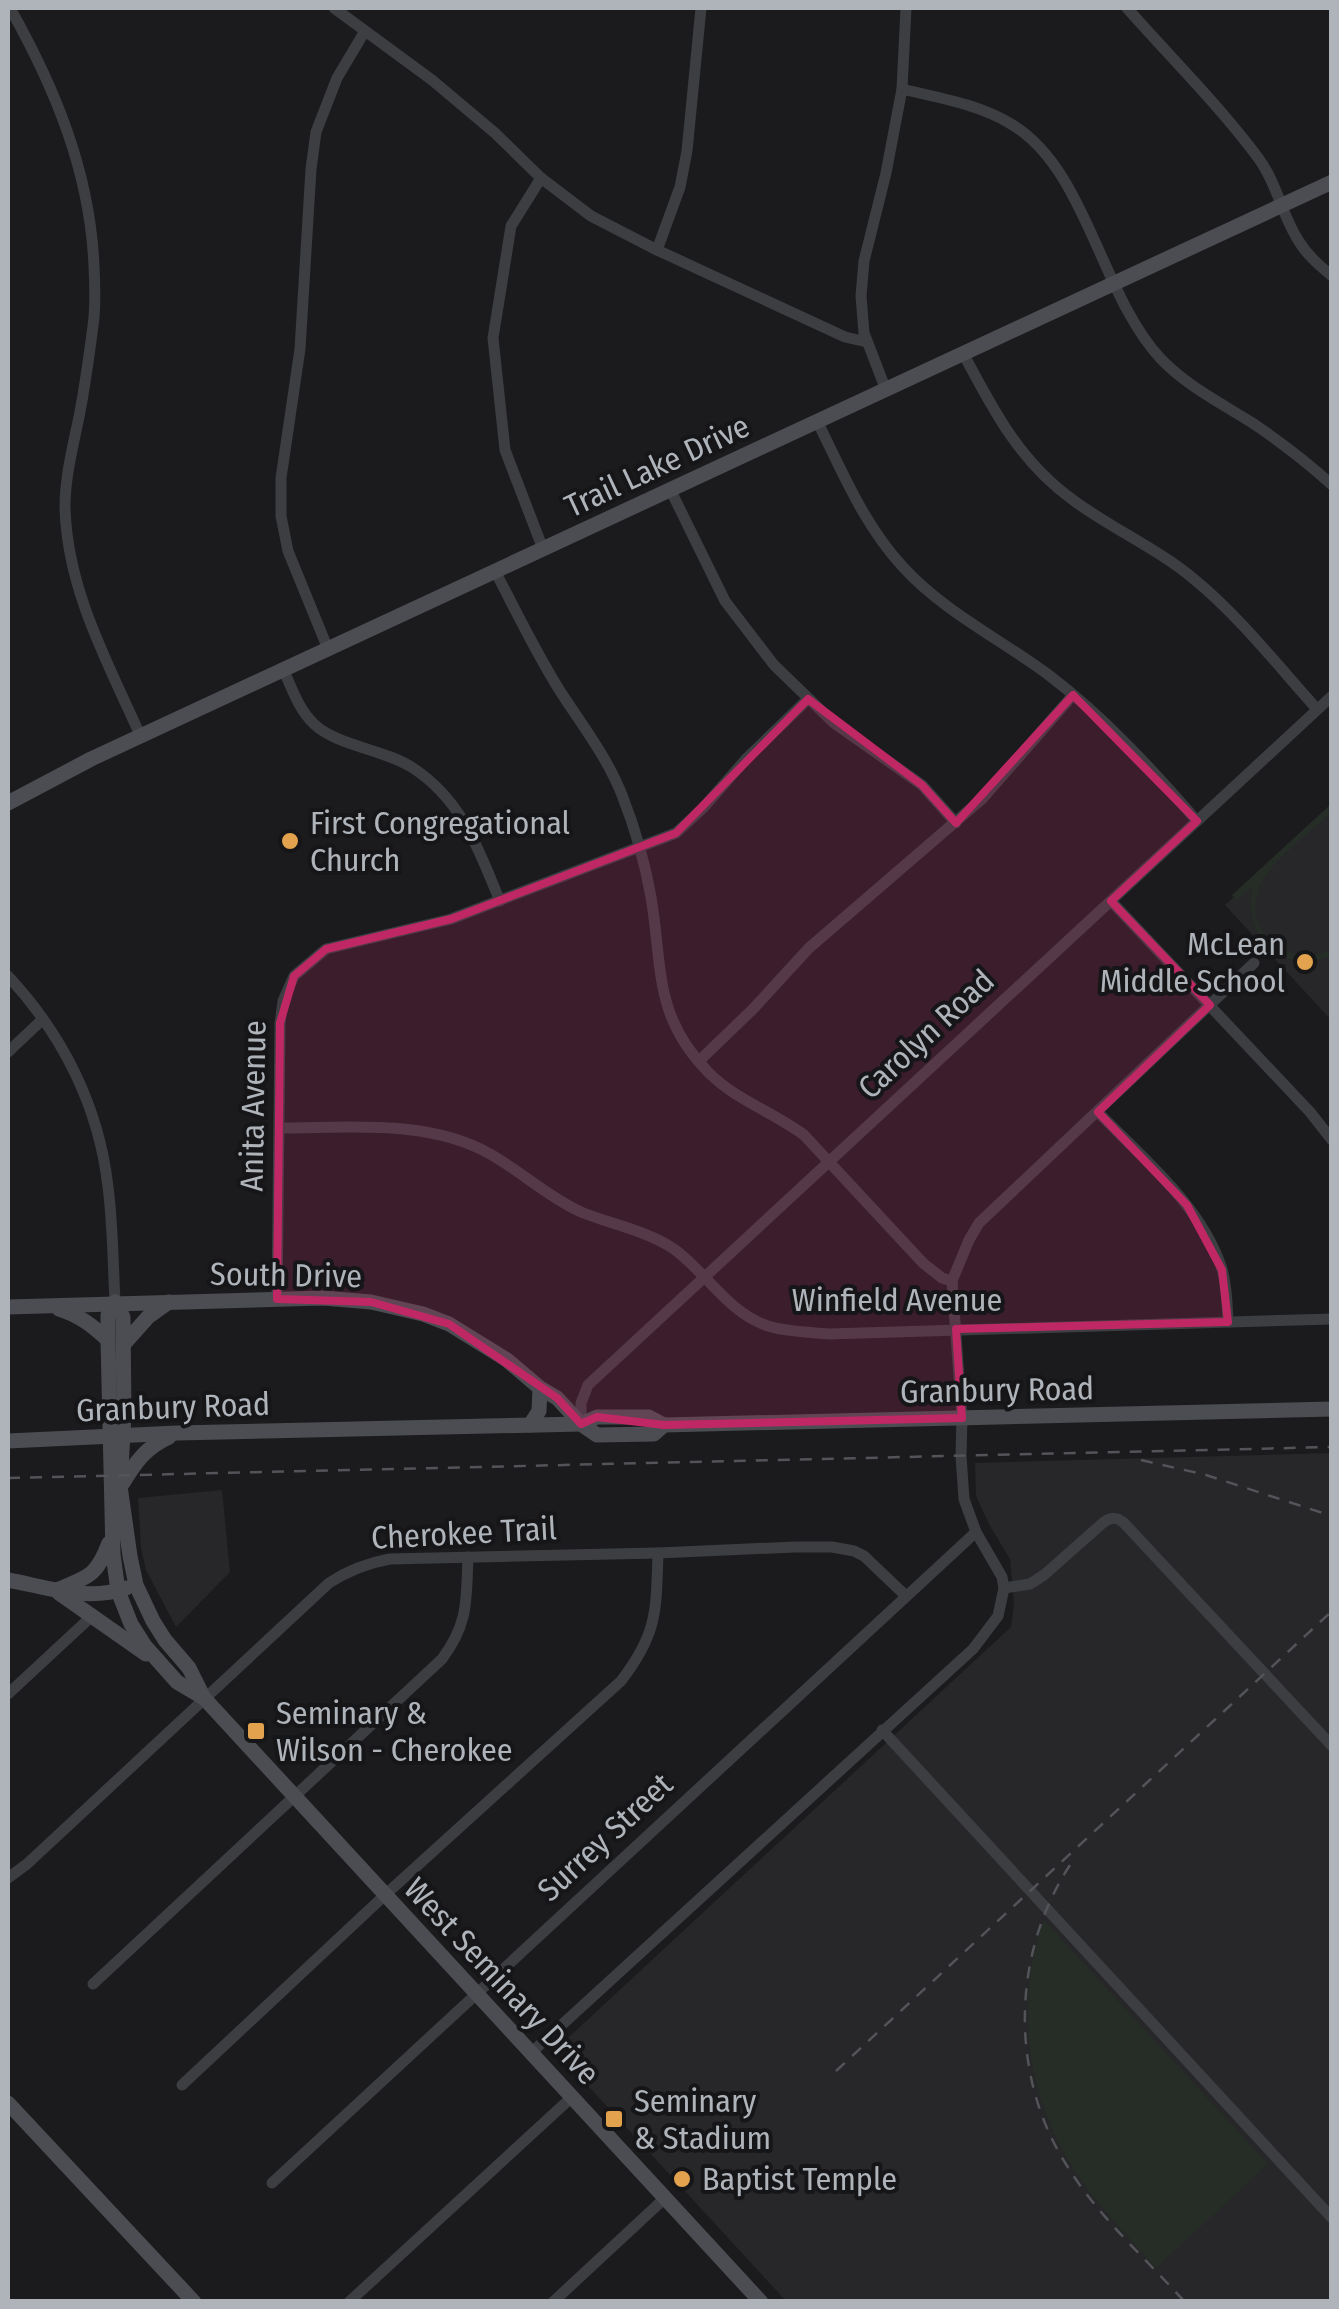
<svg xmlns="http://www.w3.org/2000/svg" width="1339" height="2309" font-family="'Fira Sans Condensed',sans-serif">
  <style>
    .built { fill: #27272a }
    .green { fill: #252d26 }
    .lines { fill: none; stroke-linecap: round; stroke-linejoin: round }
    .street { stroke: #3c3e42; stroke-width: 11 }
    .secondary { stroke: #4b4d52; stroke-width: 15 }
    .rail { stroke: #525459; stroke-width: 2.5; stroke-dasharray: 12 10; stroke-linecap: butt }
    .marked { fill: #c02865; fill-opacity: 0.2; stroke: #c02865; stroke-width: 8; stroke-linejoin: round }
    .poi-dot { fill: #e3a24d; stroke: #161618; stroke-width: 4 }
    .labels { text-anchor: middle; dominant-baseline: central; stroke-width: 8; stroke-linejoin: round; paint-order: stroke }
    .street-label { font-size: 32px; fill: #afb4bb; stroke: #161618 }
    .poi-label { font-size: 32px; fill: #afb4bb; stroke: #161618; text-anchor: start }
  </style>
  <rect width="100%" height="100%" fill="#1b1b1d"/>
  <!-- built -->
  <g class="built">
    <path d="M1331,805V1020L1225,905Z"/>
    <path d="M1331,1453V2301H786L555,2050L1011,1627L1014,1605L1010,1559L990,1526L976,1496L975,1463Z"/>
    <path d="M222,1490L230,1572L176,1627L146,1570L141,1548L138,1498Z"/>
  </g>
  <!-- green -->
  <g class="green">
    <path d="M1331,804V813C1312,831 1269,863 1260,886C1240,932 1289,969 1331,950V956C1282,976 1241,936 1253,886L1237,900L1232,895Z"/>
    <path d="M1044,1920L1268,2164L1156,2268C1125,2233 1091,2199 1068,2160C1026,2088 1015,1999 1044,1920Z"/>
  </g>
  <g class="lines">
    <!-- street -->
    <g class="street">
      <path d="M10,8C55,88 90,172 94,266C95,286 96,306 93,326C89,356 85,387 79,417C73,446 65,477 65,507C67,590 108,663 141,737"/>
      <path d="M334,8L432,80L495,133L541,178L591,216L657,250L845,337L867,342"/>
      <path d="M1127,8C1171,58 1219,105 1259,159C1278,185 1282,217 1300,243C1308,256 1320,266 1332,276"/>
      <path d="M902,89C939,98 978,104 1011,124C1087,169 1100,294 1161,359C1188,387 1221,403 1254,424C1282,443 1307,462 1332,485"/>
      <path d="M541,178L511,226L493,338L505,450L543,549"/>
      <path d="M657,250L680,187L687,151L701,8"/>
      <path d="M963,353C993,410 1020,462 1073,500C1112,529 1157,548 1195,580C1239,616 1279,667 1317,709"/>
      <path d="M886,390L864,333L861,296L864,261L886,173L902,89L906,8"/>
      <path d="M818,423C843,473 864,525 903,567C944,612 1002,640 1050,676C1105,718 1152,769 1197,821"/>
      <path d="M671,491L725,601L774,665L834,723L922,785L956,823"/>
      <path d="M495,571C516,611 536,653 560,691C582,725 607,757 622,795C635,828 645,863 651,897C663,968 653,1016 709,1073C736,1100 773,1112 804,1135L923,1263L942,1278L952,1281"/>
      <path d="M328,649L288,551L281,516V478L300,349L311,169L316,132L337,78L365,31"/>
      <path d="M284,671C292,689 299,710 314,724C337,746 384,749 413,768C463,801 478,849 500,901"/>
      <path d="M1111,901L1310,1112L1332,1140"/>
      <path d="M8,976C63,1035 99,1107 108,1187C113,1225 113,1264 115,1302"/>
      <path d="M8,1052L43,1019"/>
      <path d="M699,1061L753,1009L809,948L983,798L1073,695"/>
      <path d="M1098,1112C1143,1159 1201,1205 1222,1269C1227,1286 1227,1304 1228,1322"/>
      <path d="M280,1128C349,1128 428,1119 490,1154C522,1172 548,1197 581,1212C610,1224 648,1231 674,1249C707,1273 728,1313 768,1326C787,1332 810,1332 829,1334L1332,1319"/>
      <path d="M277,1299L280,1023L283,1001L294,976L326,949L451,919L676,833L703,808L747,758L808,699"/>
      <path d="M581,1424V1403L588,1385L1332,696"/>
      <path d="M1004,1588L1030,1584L1044,1575L1104,1522C1112,1517 1117,1517 1124,1523L1332,1746"/>
      <path d="M8,1694L92,1616"/>
      <path d="M882,1730L1332,2218"/>
      <path d="M8,1878L27,1864L329,1583C349,1570 367,1563 390,1559L658,1553L795,1547H832L854,1551L864,1556L906,1596"/>
      <path d="M93,1984L442,1659C469,1623 466,1600 468,1557"/>
      <path d="M531,2053L973,1649L998,1616L1004,1588L1002,1577L976,1532L964,1499L961,1456L962,1418L952,1281L969,1240L979,1223L1254,963"/>
      <path d="M182,2085L385,1895L621,1681C658,1633 656,1611 658,1553"/>
      <path d="M272,2183L976,1532"/>
      <path d="M349,2302L572,2097"/>
      <path d="M553,2302L665,2198"/>
    </g>
    <!-- secondary -->
    <g class="secondary">
      <path d="M8,803L91,759L1332,182"/>
      <path d="M115,1302L123,1317L124,1416L120,1486L130,1556L136,1585L153,1621L165,1640L189,1668L204,1698L761,2302"/>
      <path d="M115,1302L108,1315V1340L113,1554L118,1591L131,1624L145,1646L177,1682L204,1698"/>
      <path d="M8,1307L323,1298L371,1302L423,1314L449,1324L507,1360L540,1388L557,1398L581,1424L597,1435L654,1434L664,1425"/>
      <path d="M59,1309C79,1315 93,1326 108,1340"/>
      <path d="M123,1345L148,1317L169,1302"/>
      <path d="M530,1425L539,1411L540,1388"/>
      <path d="M8,1441L177,1433L581,1424L597,1417H649L664,1425L1332,1409"/>
      <path d="M123,1483C135,1463 146,1447 169,1437"/>
      <path d="M8,1580C47,1587 86,1602 126,1588"/>
      <path d="M59,1589C90,1576 97,1575 109,1543"/>
      <path d="M59,1593L146,1654"/>
      <path d="M8,2103L194,2302"/>
    </g>
    <!-- rail -->
    <g class="rail">
      <path d="M1141,1460L1206,1475L1332,1516"/>
      <path d="M8,1478L1332,1447"/>
      <path d="M1070,1865C1011,1955 1009,2078 1069,2169C1100,2218 1146,2259 1185,2302"/>
      <path d="M836,2071L1332,1611"/>
    </g>
  </g>
  <!-- marked area -->
  <path class="marked" d="M1073,695L1197,821L1111,901L1210,1005L1098,1112L1187,1205L1222,1270L1228,1322L956,1329L962,1418L664,1425L597,1417L581,1424L557,1398L449,1324L371,1302L277,1299L280,1023L294,976L326,949L451,919L676,833L808,699L922,785L956,823Z"/>
  <!-- markers -->
  <g class="poi-dot">
    <circle cx="290" cy="841" r="10"/>
    <circle cx="1305" cy="962" r="10"/>
    <rect x="246" y="1721" width="20" height="20" rx="5"/>
    <rect x="604" y="2109" width="20" height="20" rx="5"/>
    <circle cx="682" cy="2179" r="10"/>
  </g>
  <g class="labels">
    <!-- street labels -->
    <g class="street-label">
      <text transform="translate(657 466) rotate(-25)">Trail Lake Drive</text>
      <text transform="translate(926 1034) rotate(-43)">Carolyn Road</text>
      <text transform="translate(253 1106) rotate(-89)">Anita Avenue</text>
      <text transform="translate(286 1275) rotate(1)">South Drive</text>
      <text x="897" y="1300">Winfield Avenue</text>
      <text transform="translate(997 1390) rotate(-1)">Granbury Road</text>
      <text transform="translate(173 1407) rotate(-2)">Granbury Road</text>
      <text transform="translate(464 1533) rotate(-3)">Cherokee Trail</text>
      <text transform="translate(605 1837) rotate(-43)">Surrey Street</text>
      <text transform="translate(502 1981) rotate(47)">West Seminary Drive</text>
    </g>
    <!-- poi labels -->
    <g class="poi-label">
      <text x="310" y="823">First Congregational<tspan x="310" dy="37">Church</tspan></text>
      <text x="1285" y="944" text-anchor="end">McLean<tspan x="1285" dy="37">Middle School</tspan></text>
      <text x="276" y="1713">Seminary &amp;<tspan x="276" dy="37">Wilson - Cherokee</tspan></text>
      <text x="634" y="2101">Seminary<tspan x="634" dy="37">&amp; Stadium</tspan></text>
      <text x="702" y="2179">Baptist Temple</text>
    </g>
  </g>
  <!-- border -->
  <rect width="1339" height="2309" fill="none" stroke="#afb4bb" stroke-width="20"/>
</svg>
